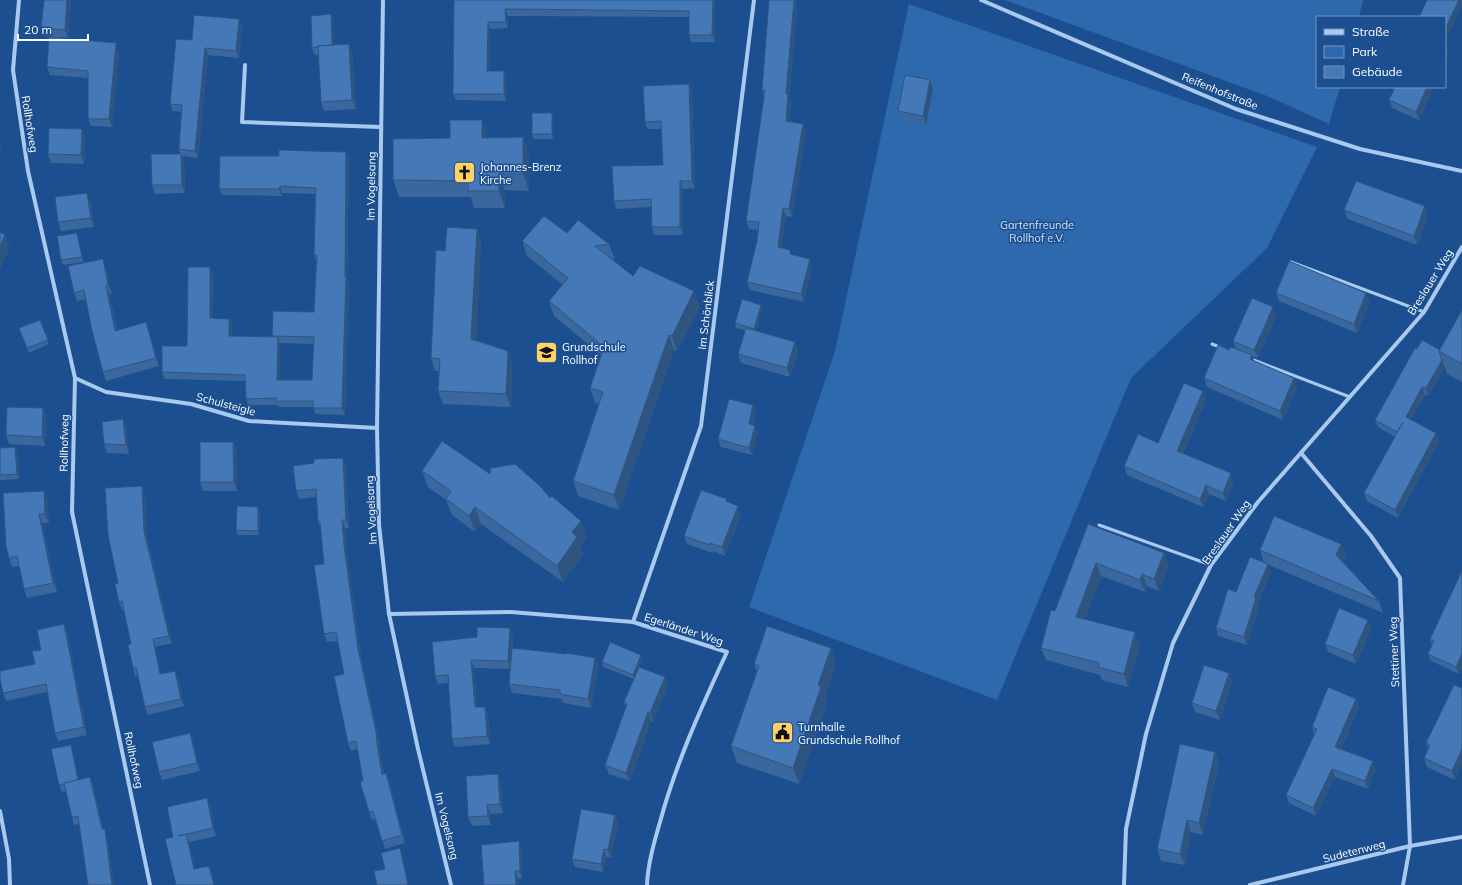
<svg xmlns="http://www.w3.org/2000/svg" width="1462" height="885" font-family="Mulish,sans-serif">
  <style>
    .green { fill: #2e69ad }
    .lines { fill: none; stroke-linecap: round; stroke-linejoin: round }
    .service { stroke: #a9c9ee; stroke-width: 3 }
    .minor { stroke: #a9c9ee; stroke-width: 4 }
    .wall { fill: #3a679d; fill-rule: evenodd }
    .shaded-wall { fill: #305480 }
    .building { fill: #4478b7; stroke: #305480 }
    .labels { text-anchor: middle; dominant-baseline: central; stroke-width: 3; stroke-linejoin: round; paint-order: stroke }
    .street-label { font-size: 11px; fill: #fff; stroke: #1b4f8f }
    .poi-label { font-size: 11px; fill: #fff; stroke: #1b4f8f; text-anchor: start }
    .park-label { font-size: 11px; fill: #cfe3fa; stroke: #1b4f8f }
  </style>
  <rect width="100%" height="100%" fill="#1b4f8f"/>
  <!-- green -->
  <g class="green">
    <path d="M1005,0H1363L1359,17H1317V87H1340L1329,124L1267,96Z"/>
    <path d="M909,4L1317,147L1267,248L1131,378L997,700L749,607L835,351Z"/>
  </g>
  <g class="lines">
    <!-- service -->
    <g class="service">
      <path d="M1291,262L1424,312"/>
      <path d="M1212,344L1222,348"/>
      <path d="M1251,359L1350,397"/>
      <path d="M1099,525L1211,565"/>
    </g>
    <!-- minor -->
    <g class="minor">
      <path d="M19,0L13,70L28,171L75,378L72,512L150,885"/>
      <path d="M383,0L377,428L379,525L389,614L418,749L451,885"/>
      <path d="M981,0L1236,109L1360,149L1462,171"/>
      <path d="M245,65L242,122L380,127"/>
      <path d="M75,378L106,392L191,404L249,421L377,428"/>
      <path d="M1301,453L1371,536L1400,578L1410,846L1403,885"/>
      <path d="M389,614L511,612L633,622L727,652C701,708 676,763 660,822C654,843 648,863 647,885"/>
      <path d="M633,622L701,426L754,0"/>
      <path d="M0,811L9,859L10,885"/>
      <path d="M1124,885L1126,829L1146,734L1173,643L1211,565L1258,502L1424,312L1462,247"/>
      <path d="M1250,885L1410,846L1462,837"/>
    </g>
  </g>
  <!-- wall -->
  <g class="wall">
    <path d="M44,0H71L68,38L44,36L41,28Z"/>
    <path d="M454,0H715V42H691L689,35V17L508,16V28L490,29V71H504L506,77V101L456,100L453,94Z"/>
    <path d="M769,0H795L797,7L789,98L791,102L789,122L803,124L806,132L792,217L786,216L781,248L812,267L804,302L750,290L747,282L757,241L758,230L749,229L746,221L764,96L762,90Z"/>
    <path d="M331,14L333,22L334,45L352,53L356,109L324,111L321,102L319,55H315L312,48Z"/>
    <path d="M239,19L242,26L239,58L208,55L198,158L182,156L184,163L185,193L155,194L152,185L180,154L179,149L181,112L173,111L170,104L192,40Z"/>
    <path d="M116,43L119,51L112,127L91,126L88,119V78L50,75L47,67Z"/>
    <path d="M930,80L933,89L926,125L901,120L898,111Z"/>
    <path d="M1395,87H1434L1419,120L1392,108L1389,100Z"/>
    <path d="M692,92L695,188L683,189V235H654L652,227L651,207L616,209L614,201L663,165L662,129H647L645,122Z"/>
    <path d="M553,117V139H533L532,134Z"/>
    <path d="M82,129L85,138L84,164L51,163L48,154Z"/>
    <path d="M488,136V138L523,137L529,154V191L505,190V208H474L471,197H399L393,180L450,138Z"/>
    <path d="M346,152L349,159L347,279L349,284L345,415L315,414L313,407H279L278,405H248L246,399L245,381L164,379L162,372L187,346L210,267L213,274L212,319H229L232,325V336L272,337L314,312L316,260L314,255L315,194L282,193V196L222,195L219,189L279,156ZM280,343L314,344L312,380H280Z"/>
    <path d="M91,202L94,227L61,231L58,222Z"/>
    <path d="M1344,210L1428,215L1417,245L1348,219Z"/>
    <path d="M477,229L481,241L476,340L508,351L512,364L511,407L443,404L438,391L439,371H435L431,358L445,251Z"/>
    <path d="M567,233L609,244L615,259H612L633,276L700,306L677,351L674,350L619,510L578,496L573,481L599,404L595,403L590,388L601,355L554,316L549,301L563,285L527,256L522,241Z"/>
    <path d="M78,237L83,262L63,265L61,260Z"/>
    <path d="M106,268L112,294H109L117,330L149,331L159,366L106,381L103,372L86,299L77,301L74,293Z"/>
    <path d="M1276,293L1370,302L1357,333L1279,301Z"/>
    <path d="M761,305L762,309L756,331L795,342L798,351L790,377L741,363L738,354L745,330L736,328L735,323Z"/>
    <path d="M1462,310V382L1447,374L1445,367L1428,396L1425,395L1411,420L1439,441L1398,518L1367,501L1364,493L1395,437L1378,427L1375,420L1417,349L1440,350Z"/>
    <path d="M1276,316L1258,358L1253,356L1254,361L1294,378L1297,387L1283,420L1207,387L1204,378L1229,350L1236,349L1233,341Z"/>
    <path d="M40,320L49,344L29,353L19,328Z"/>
    <path d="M1206,400L1183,453L1234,482L1226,501L1209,494L1203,507L1127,475L1124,466L1158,443Z"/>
    <path d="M753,405L756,412L753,425L758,433L752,455L721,447L718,439Z"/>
    <path d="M43,408L46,417L45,446L9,444L6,435Z"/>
    <path d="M123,419L126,428L129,454L107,453L104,444Z"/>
    <path d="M233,442L237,450V491H203L200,482Z"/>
    <path d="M15,447L17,452L19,479L0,480V448Z"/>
    <path d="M343,458L346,465L349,528H345L347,553L361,657L380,745H379L384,774L389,781L405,843L385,849L376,819L372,820L369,812L357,749L351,751L348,743L344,674L338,641L327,642L324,634V564L321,529L318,522L316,497L299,499L296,491L314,463Z"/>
    <path d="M422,471L490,474L550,498L587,537L580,546L583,554L563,582L481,524L475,532L452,515L446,500L428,487Z"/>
    <path d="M145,493L147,538L172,643L155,647L161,674L178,678L184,706L148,715L145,707L138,675L135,676L133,668L131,644L124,609L122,610L119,602L118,583Z"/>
    <path d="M47,499L49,523H42L57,592L27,598L24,589L19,566L12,567L9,558Z"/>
    <path d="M728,502L741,514L725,556L713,551V553L687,544L684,536Z"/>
    <path d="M260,511L259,535H238L236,530Z"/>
    <path d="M1088,524L1164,553L1169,565L1159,591L1147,586L1145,592L1101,576L1085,619L1140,645L1128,687L1102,680L1100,675L1046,660L1041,648Z"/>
    <path d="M1341,544L1346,556L1343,563L1379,601L1383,613L1264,563L1260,550Z"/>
    <path d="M1462,571L1459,674L1431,661L1428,654L1432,645L1430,639Z"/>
    <path d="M1271,572L1258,603L1259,606L1247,645L1218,636L1216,628L1236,592Z"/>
    <path d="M510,628L513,636L512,654L595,658L598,667L591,708L563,703L561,699L512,693L509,684L510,669L474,668L477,707H485L488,714L490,744L455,747L452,739L448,683L438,684L435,676L477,637Z"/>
    <path d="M1371,629L1356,664L1328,652L1325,644Z"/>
    <path d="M67,632L87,735L58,741L55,733L47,692L6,701L3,693L35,664L41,650Z"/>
    <path d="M831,648L836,664L825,697L827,703L799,784L737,763L731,746L757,672L754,664Z"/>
    <path d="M642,660L639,667L668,686L653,722L651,721L630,781L609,774L605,765L626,707L624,702L634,679L603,667L602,662Z"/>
    <path d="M1229,673L1232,682L1220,720L1195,712L1192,703Z"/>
    <path d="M1454,685L1455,780L1427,767L1424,758L1428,749L1426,743Z"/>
    <path d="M1356,699L1359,707L1341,750L1376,769L1368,789L1335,777L1316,816L1289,803L1286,795L1314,735L1312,727Z"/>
    <path d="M190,733L193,742L200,771L162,780L159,772Z"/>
    <path d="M1215,752L1219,763L1203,835L1191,832L1185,865L1161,861L1157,849Z"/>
    <path d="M73,753L79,779L90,777L93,785L103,829L107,837L114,885H88L79,824L74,825L72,817L66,791L62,792L59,785Z"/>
    <path d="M501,782L503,813L491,814V825L472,826L468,817Z"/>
    <path d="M210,806L216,836L189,842L195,869L209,866L212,874L176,885L173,837Z"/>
    <path d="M615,815L618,823L611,858L606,857L603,872L575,867L572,859Z"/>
    <path d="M522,849V878L518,879V885H484Z"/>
  </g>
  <!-- shaded-wall -->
  <g class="shaded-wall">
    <path d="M67,0H71L68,38L65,30Z"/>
    <path d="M713,0H715V42L712,35Z"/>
    <path d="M794,0L797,7L789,98L791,102L789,129L786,121V94Z"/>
    <path d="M1459,0H1462V7L1445,43V29Z"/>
    <path d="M505,9L508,16V28L506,22Z"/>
    <path d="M331,14L333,22L335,54L332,46Z"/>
    <path d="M239,19L242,26L239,58L236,51Z"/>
    <path d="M488,22L490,29V77L487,71Z"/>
    <path d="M116,43L119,51L112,127L109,119Z"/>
    <path d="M349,44L352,53L356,109L352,100Z"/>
    <path d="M1446,45L1449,53L1445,63V48Z"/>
    <path d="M205,48L208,55L198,158L195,151Z"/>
    <path d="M504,71L506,77V101L504,94Z"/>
    <path d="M930,80L933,89L926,125L923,116Z"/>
    <path d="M689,84L692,92L695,188L692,181Z"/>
    <path d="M1427,87H1434L1419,120L1416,112Z"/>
    <path d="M552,113L553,117V139L552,134Z"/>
    <path d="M482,120L488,136V154L482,138Z"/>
    <path d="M803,124L806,132L792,217L789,209Z"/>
    <path d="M82,129L85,138L84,164L81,155Z"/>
    <path d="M523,137L529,154V191L523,174Z"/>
    <path d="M0,144L2,150L0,155Z"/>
    <path d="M346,152L349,159L347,279L349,284L345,415L342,408Z"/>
    <path d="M181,154L184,163L185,193L182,185Z"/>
    <path d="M499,174L505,190V208L499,191Z"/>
    <path d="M680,181L683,189V235L680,227Z"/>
    <path d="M280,186L282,193V196L279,189Z"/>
    <path d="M87,193L91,202L94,227L91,218Z"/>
    <path d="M1425,206L1428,215L1417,245L1414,236Z"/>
    <path d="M783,208L786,216L781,255L778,247Z"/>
    <path d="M477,229L481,241L476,351L471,339Z"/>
    <path d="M5,235L10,247L0,270V247Z"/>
    <path d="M103,259L106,268L112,294L108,285Z"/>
    <path d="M810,259L812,267L804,302L801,294Z"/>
    <path d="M210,267L213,274L212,325L210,318Z"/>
    <path d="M106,286L109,294L118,339L115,331Z"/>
    <path d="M694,291L700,306L677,351L672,336Z"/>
    <path d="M1366,293L1370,302L1357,333L1354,324Z"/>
    <path d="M761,305L762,309L756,333L754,329Z"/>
    <path d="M1273,307L1276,316L1258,358L1254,350Z"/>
    <path d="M229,319L232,325V343L229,336Z"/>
    <path d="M146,322L149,331L159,366L156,358Z"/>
    <path d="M669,335L674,350L619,510L614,495Z"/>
    <path d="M278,337L280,343V387L277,380Z"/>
    <path d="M795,342L798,351L790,377L787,368Z"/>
    <path d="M508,351L512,364L511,407L506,394Z"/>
    <path d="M1252,355L1255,364L1250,359Z"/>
    <path d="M1442,360L1445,367L1428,396L1426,388Z"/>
    <path d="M1294,378L1297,387L1283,420L1280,411Z"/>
    <path d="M1422,387L1425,395L1409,425L1406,417Z"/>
    <path d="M1203,391L1206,400L1180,459L1177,451Z"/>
    <path d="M753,405L756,412L751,431L749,424Z"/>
    <path d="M43,408L46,417L45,446L42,437Z"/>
    <path d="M123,419L126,428L129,454L126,445Z"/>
    <path d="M755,426L758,433L752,455L749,448Z"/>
    <path d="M1436,433L1439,441L1398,518L1395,510Z"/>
    <path d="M233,442L237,450V491L234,482Z"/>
    <path d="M15,447L17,452L19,479L17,474Z"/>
    <path d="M343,458L346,465L349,528L346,520Z"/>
    <path d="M1231,473L1234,482L1226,501L1223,493Z"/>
    <path d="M1206,485L1209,494L1203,507L1200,499Z"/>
    <path d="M142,486L145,493L147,538L172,643L169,636L144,531Z"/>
    <path d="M44,491L47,499L49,523L45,514Z"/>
    <path d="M738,506L741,514L725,556L722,547Z"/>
    <path d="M258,507L260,511L259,535L258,531Z"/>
    <path d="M475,507L481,524L475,532L469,516Z"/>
    <path d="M39,514L42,523L57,592L53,583Z"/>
    <path d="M342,520L345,528L347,553L361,657L380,745L377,737L358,649L344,545Z"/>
    <path d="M581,521L587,537L580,546L583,554L563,582L557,566L572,532Z"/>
    <path d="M1341,544L1346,556L1341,568L1336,555Z"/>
    <path d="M1164,553L1169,565L1159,591L1154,579Z"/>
    <path d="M1096,563L1101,576L1081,629L1076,617Z"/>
    <path d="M1268,564L1271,572L1258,603L1259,606L1247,645L1244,637L1254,597Z"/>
    <path d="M1142,574L1147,586L1145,592L1140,580Z"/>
    <path d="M1368,620L1371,629L1356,664L1353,655Z"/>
    <path d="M64,624L67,632L87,735L84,727Z"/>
    <path d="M510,628L513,636L511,669L508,661Z"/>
    <path d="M1135,632L1140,645L1128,687L1124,674Z"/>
    <path d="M153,639L155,647L163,682L160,674Z"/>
    <path d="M831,648L836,664L825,697L827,703L799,784L793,768L818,685Z"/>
    <path d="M1462,654V667L1459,674L1456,667Z"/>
    <path d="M641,655L642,660L634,679L633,675Z"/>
    <path d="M595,658L598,667L591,708L588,699Z"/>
    <path d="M471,660L474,668L478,715L475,707Z"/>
    <path d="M175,671L178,678L184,706L181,699Z"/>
    <path d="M1229,673L1232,682L1220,720L1216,711Z"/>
    <path d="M665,677L668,686L653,722L650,713Z"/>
    <path d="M1356,699L1359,707L1338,756L1335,747Z"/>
    <path d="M485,707L488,714L490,744L487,736Z"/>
    <path d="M648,712L651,721L630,781L626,773Z"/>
    <path d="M190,733L193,742L200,771L197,763Z"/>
    <path d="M376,737L379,745L385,783L382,775Z"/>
    <path d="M71,745L73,753L81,787L78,780Z"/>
    <path d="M1462,749V765L1455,780L1452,771Z"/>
    <path d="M1215,752L1219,763L1203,835L1199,823Z"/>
    <path d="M1373,761L1376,769L1368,789L1365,781Z"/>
    <path d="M1332,769L1335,777L1316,816L1313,808Z"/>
    <path d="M386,773L389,781L405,843L402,835Z"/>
    <path d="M498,774L501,782L503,813L500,804Z"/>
    <path d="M90,777L93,785L105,837L102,829Z"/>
    <path d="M207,798L210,806L216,836L213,828Z"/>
    <path d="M487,805L491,814V825L488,816Z"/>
    <path d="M615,815L618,823L611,858L608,850Z"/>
    <path d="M1187,820L1191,832L1185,865L1180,854Z"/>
    <path d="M105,829L107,837L114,885H112Z"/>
    <path d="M186,834L189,842L197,877L194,869Z"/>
    <path d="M519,841L522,849V878L520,871Z"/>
    <path d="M400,848L403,856L409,885H408Z"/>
    <path d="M604,849L606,857L603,872L601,864Z"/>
    <path d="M209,866L212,874L215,885H214Z"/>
    <path d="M515,871L518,879V885H516Z"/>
  </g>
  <!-- building -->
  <g class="building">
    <path d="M44,0H67L65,30L41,28Z"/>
    <path d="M454,0H713L712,35H689V11L505,9L506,22H488L487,71H504V94H453Z"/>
    <path d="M769,0H794L786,94H788L786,121L803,124L789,209L783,208L778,247L790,250V254L810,259L801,294L747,282L757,241L759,222L746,221L765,90H762Z"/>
    <path d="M1427,0H1459L1445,29V17H1419Z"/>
    <path d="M331,14L332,45L318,46V47L312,48L311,16Z"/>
    <path d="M194,15L239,19L236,51L205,48L195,151L179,149L182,105L170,104L176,39L192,40Z"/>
    <path d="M49,37L116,43L109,119H88V71L47,67Z"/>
    <path d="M349,44L352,100L321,102L318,46Z"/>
    <path d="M905,75L930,80L923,116L898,111Z"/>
    <path d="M689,84L692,181H680V227H652L651,199L614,201L612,166L663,165L661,121L645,122L643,86Z"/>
    <path d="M1395,87H1427L1416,112L1389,100Z"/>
    <rect x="532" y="113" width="20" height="21"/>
    <path d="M450,120H482V138L523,137V174H499V191H468V181L393,180V139L450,138Z"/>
    <path d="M49,128L82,129L81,155L48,154Z"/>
    <path d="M279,150L346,152L345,277H346L342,408H313V401H276V398L246,399L245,375L162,372V346H187L188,267H210V318L229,319V336L278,337L277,380H312L314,337L272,336L273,311L314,312L317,255H314L316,188L280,186L279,189H219L220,156H279Z"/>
    <path d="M151,154H181L182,185H152Z"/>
    <path d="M1356,181L1425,206L1414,236L1344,210Z"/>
    <path d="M87,193L91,218L58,222L55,197Z"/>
    <path d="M544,216L567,233L578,220L609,244L595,246L633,276L640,266L694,291L672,336L669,335L614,495L573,481L603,392L590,388L604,347L549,301L568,278L522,241Z"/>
    <path d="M447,227L477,229L471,339L508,351L506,394L438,391L440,359L431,358L436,250L445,251Z"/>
    <path d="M0,232L5,235L0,247Z"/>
    <path d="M77,233L82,257L61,260L57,236Z"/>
    <path d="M103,259L108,285L106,286L115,331L146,322L156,358L103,372L92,331L84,290L74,293L68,266Z"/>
    <path d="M1289,261L1366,293L1354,324L1276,293Z"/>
    <path d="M1252,298L1273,307L1254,350L1233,341Z"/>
    <path d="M742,299L761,305L754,329L735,323Z"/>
    <path d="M1462,310V364L1439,351Z"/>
    <path d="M40,320L48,340L27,348L19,328Z"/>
    <path d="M746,328L795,342L787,368L738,354Z"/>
    <path d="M1422,340L1440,350L1439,351L1442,360L1426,388L1422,387L1406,417L1436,433L1395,510L1364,493L1403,422L1397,432L1375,420L1415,348L1417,349Z"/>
    <path d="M1218,345L1229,350L1231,347L1252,355L1250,359L1294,378L1280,411L1204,378Z"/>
    <path d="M1184,383L1203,391L1177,451L1231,473L1223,493L1206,485L1200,499L1124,466L1138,434L1158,443Z"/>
    <path d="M729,399L753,405L749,424L755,426L749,448L718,439Z"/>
    <path d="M7,407L43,408L42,437L6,435Z"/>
    <path d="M123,419L126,445L104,444L102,422Z"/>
    <path d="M442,441L490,474L491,468L515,464L540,486L550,498L552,496L581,521L572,532L577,537L557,566L475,507L469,516L446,499L451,491L422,471Z"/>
    <path d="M200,442H233L234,482H200Z"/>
    <path d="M15,447L17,474L0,475V448Z"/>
    <path d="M343,458L346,520H342L344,545L358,649L377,737H376L382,775L386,773L402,835L382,841L373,811L369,812L360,782L363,781L356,741L348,743L334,676L344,674L336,632L324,634L314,565L324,564L320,522H318L316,489L296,491L293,466L314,463V459Z"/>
    <path d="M142,486L144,531L169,636L153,639L160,674L175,671L181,699L145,707L136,667L133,668L128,645L131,644L122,601L119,602L115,584L118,583L108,535L105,488Z"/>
    <path d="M701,490L727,499L726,501L738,506L722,547L710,543V545L684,536Z"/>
    <path d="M44,491L45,514H39L53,583L24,589L17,556L9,558L6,546L3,493Z"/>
    <path d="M237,506L258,507V531L236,530Z"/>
    <path d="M1274,516L1341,544L1336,555L1379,601L1260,550Z"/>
    <path d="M1088,524L1164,553L1154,579L1142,574L1140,580L1096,563L1076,617L1135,632L1124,674L1098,667L1099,663L1041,648L1051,610L1055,611Z"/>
    <path d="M1250,557L1268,564L1254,597L1256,598L1244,637L1216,628L1228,589L1236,592Z"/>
    <path d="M1462,571V654L1456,667L1428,654L1434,641L1430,639Z"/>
    <path d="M1339,608L1368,620L1353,655L1325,644Z"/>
    <path d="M64,624L84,727L55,733L46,684L3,693L0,679V671L35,664L32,651L41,650L37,630Z"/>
    <path d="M767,626L831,648L818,685L821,687L793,768L731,746L759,666L754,664Z"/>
    <path d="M477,627L510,628L508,661L471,660L475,707H485L487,736L452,739L448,675L435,676L432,642L477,637Z"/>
    <path d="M610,642L641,655L633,675L602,662Z"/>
    <path d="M512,648L566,654L567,653L595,658L588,699L560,694V690L509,684Z"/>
    <path d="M1204,665L1229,673L1216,711L1192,703Z"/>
    <path d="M639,667L665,677L650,713L648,712L626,773L605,765L627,704L624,702Z"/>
    <path d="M1454,685L1462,688V749L1452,771L1424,758L1430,745L1426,743Z"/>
    <path d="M1328,687L1356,699L1335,747L1373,761L1365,781L1332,769L1313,808L1286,795L1317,729L1312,727Z"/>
    <path d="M190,733L197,763L159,772L152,742Z"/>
    <path d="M1180,744L1215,752L1199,823L1187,820L1180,854L1157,849Z"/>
    <path d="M71,745L78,780L59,785L51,749Z"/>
    <path d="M498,774L500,804L487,805L488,816L468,817L466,776Z"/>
    <path d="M90,777L102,829H105L112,885H88L78,816L72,817L64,783Z"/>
    <path d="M207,798L213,828L178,836L186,834L194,869L209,866L214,885H176L165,839L173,837L167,807Z"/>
    <path d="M581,809L615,815L608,850L604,849L601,864L572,859Z"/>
    <path d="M519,841L520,871H515L516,885H484L481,845Z"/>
    <path d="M400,848L408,885H377L374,871L385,869L381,853Z"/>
  </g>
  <!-- icons -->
  <defs>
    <symbol id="church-square" viewBox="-11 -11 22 22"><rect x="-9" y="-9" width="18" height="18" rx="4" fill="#ffd166" stroke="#1b4f8f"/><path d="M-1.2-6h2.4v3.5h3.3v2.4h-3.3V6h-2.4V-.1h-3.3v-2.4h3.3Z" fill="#111"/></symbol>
    <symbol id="school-square" viewBox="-11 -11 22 22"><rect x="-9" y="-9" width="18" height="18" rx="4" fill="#ffd166" stroke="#1b4f8f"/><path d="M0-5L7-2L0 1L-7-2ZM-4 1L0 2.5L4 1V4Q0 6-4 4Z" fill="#111"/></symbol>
    <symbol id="civic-square" viewBox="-11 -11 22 22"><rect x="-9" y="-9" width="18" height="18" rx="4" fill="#ffd166" stroke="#1b4f8f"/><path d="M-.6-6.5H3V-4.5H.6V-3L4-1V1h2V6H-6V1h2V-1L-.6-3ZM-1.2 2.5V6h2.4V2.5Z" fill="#111"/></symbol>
  </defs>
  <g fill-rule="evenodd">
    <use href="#church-square" x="452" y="160" width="25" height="25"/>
    <use href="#school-square" x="534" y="340" width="25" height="25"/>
    <use href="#civic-square" x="770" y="720" width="25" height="25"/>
  </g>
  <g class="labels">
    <!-- street labels -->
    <g class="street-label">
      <text transform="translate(1220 91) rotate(22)">Reifenhofstraße</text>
      <text transform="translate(30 124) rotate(81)">Rollhofweg</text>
      <text transform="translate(371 186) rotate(-89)">Im Vogelsang</text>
      <text transform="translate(1430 282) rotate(-58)">Breslauer Weg</text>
      <text transform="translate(706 315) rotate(-83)">Im Schönblick</text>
      <text transform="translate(226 404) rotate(15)">Schulsteigle</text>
      <text transform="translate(64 443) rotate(-89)">Rollhofweg</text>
      <text transform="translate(371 510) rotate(-93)">Im Vogelsang</text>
      <text transform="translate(1226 532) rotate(-55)">Breslauer Weg</text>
      <text transform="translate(684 629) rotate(18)">Egerländer Weg</text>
      <text transform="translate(1394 652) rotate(-92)">Stettiner Weg</text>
      <text transform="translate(134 760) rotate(78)">Rollhofweg</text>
      <text transform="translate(447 826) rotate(76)">Im Vogelsang</text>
      <text transform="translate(1354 851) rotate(-14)">Sudetenweg</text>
    </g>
    <!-- poi labels -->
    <g class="poi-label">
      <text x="480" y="167">Johannes-Brenz<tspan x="480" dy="13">Kirche</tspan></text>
      <text x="562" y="347">Grundschule<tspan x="562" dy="13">Rollhof</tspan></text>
      <text x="798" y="727">Turnhalle<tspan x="798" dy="13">Grundschule Rollhof</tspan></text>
    </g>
    <!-- park labels -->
    <g class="park-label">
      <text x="1037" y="225">Gartenfreunde<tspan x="1037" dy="13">Rollhof e.V.</tspan></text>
    </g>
  </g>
  <!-- legend -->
  <rect x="1316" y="16" width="130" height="72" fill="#1b4f8f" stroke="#7695bc"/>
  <rect x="1324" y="29" width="20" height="6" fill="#a9c9ee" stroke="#7695bc"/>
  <text x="1352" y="36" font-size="12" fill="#ffffff">Straße</text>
  <rect x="1324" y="46" width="20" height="12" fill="#2e69ad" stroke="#7695bc"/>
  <text x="1352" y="56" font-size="12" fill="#ffffff">Park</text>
  <rect x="1324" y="66" width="20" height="12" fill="#4478b7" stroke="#7695bc"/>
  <text x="1352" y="76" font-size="12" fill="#ffffff">Gebäude</text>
  <!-- scale -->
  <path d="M18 34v6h70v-6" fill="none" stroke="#ffffff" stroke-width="2"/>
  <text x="24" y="34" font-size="12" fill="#ffffff" stroke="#1b4f8f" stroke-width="3" paint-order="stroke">20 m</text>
</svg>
